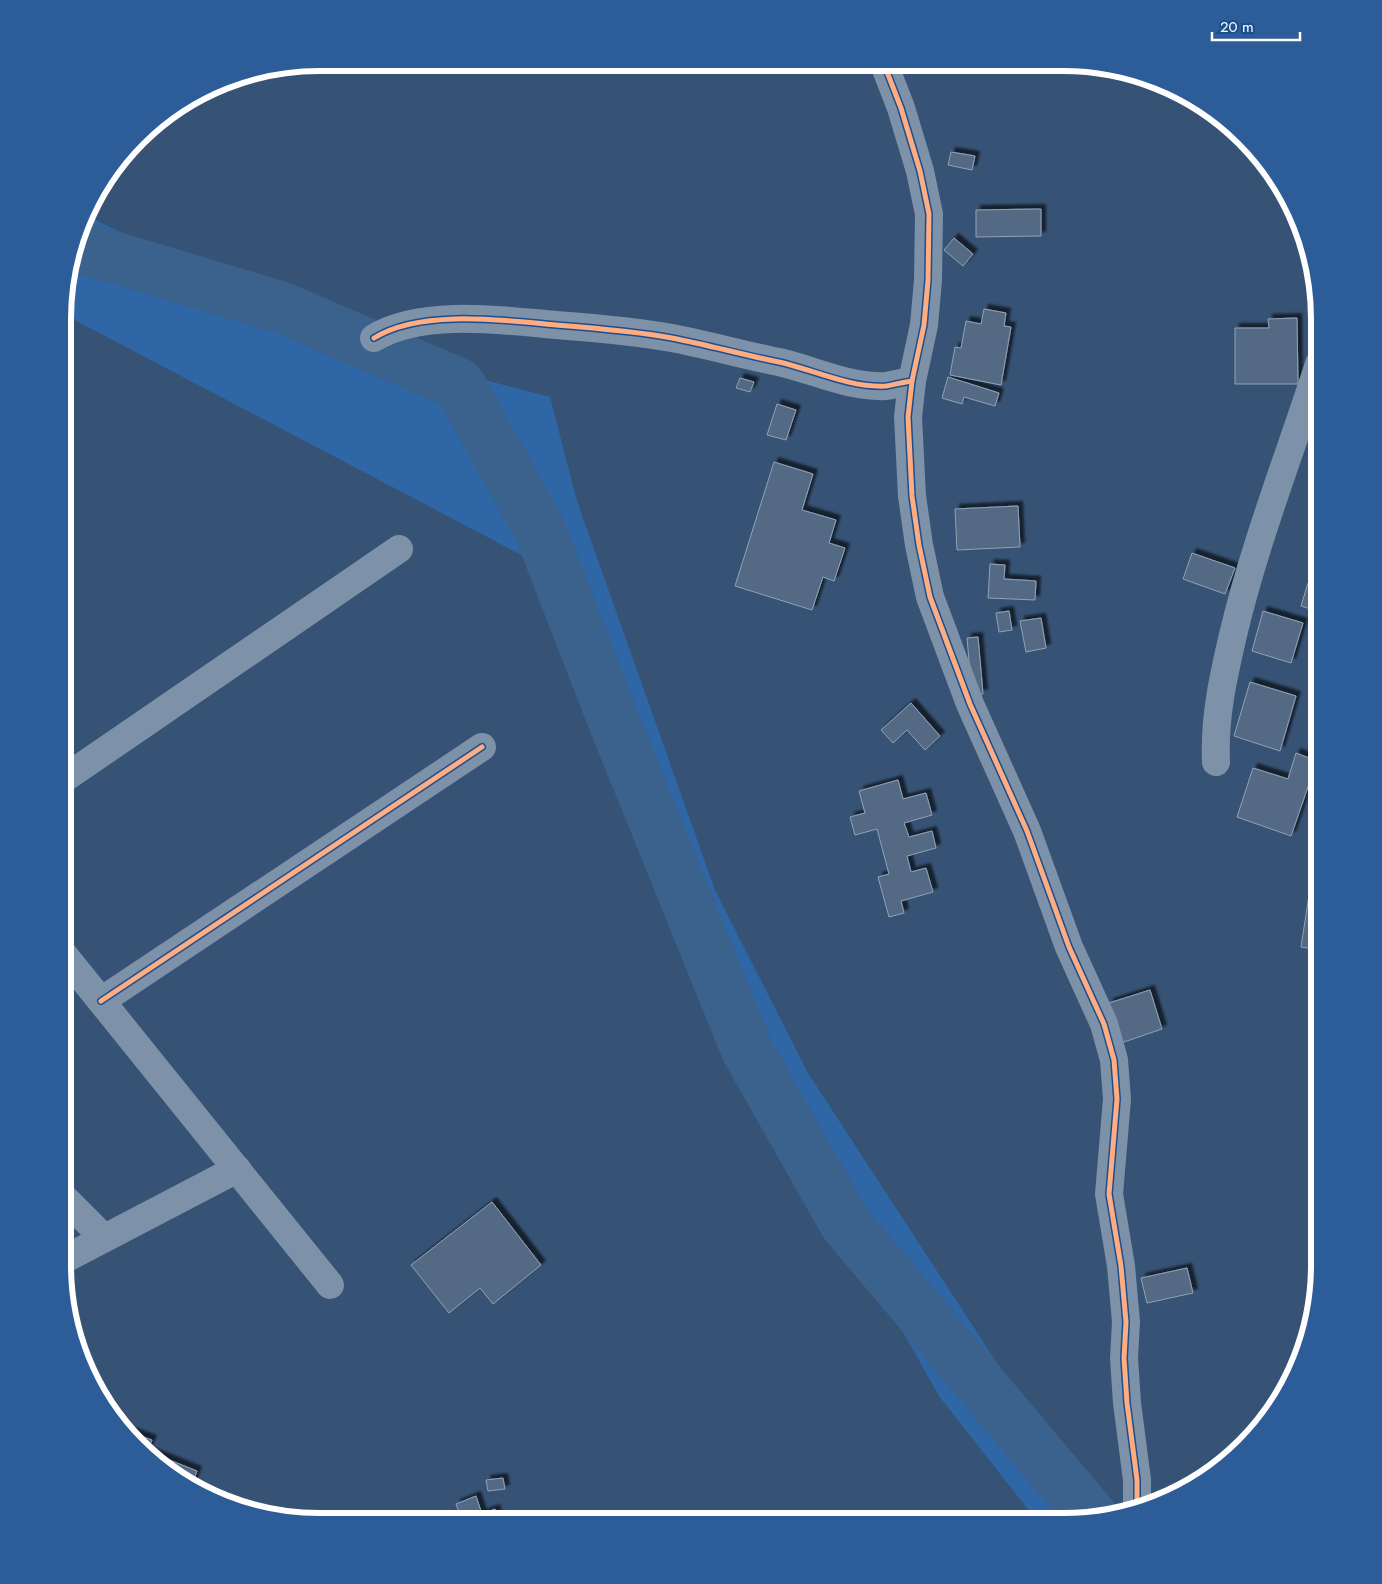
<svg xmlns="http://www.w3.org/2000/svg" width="1382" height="1584" font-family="Jost,sans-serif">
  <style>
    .green { fill: #2f66a5 }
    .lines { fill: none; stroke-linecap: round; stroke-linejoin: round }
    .river { stroke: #3b618d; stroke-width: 52 }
    .building { fill: #526984; stroke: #92a2b6; filter: url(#shadow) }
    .minor { stroke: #7d92a8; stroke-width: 28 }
    .cycleway-casing { stroke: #1b4f8f; stroke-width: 8 }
    .cycleway { stroke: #ffac80; stroke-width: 5 }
    .rim { fill: none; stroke: #fff; stroke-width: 6 }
  </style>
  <defs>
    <filter id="shadow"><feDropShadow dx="4.5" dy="-4.5" stdDeviation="1" flood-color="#0009"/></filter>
  </defs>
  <rect width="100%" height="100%" fill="#365274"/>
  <!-- green -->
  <path class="green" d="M87,216L365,349L550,397L577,501L715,890L808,1073L1098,1518L1079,1521H1037L939,1396L787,1126L696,930L571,581L67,316V269Z"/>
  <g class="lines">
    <!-- river -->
    <path class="river" d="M76,246L283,308L459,384L539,528L615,724L747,1050L845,1223L1094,1519"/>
  </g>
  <!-- building -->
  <g class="building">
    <path d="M951,152L975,156L972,170L948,165Z"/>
    <path d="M1041,209V236L976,237V210Z"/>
    <path d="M954,238L973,254L963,266L944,250Z"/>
    <path d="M984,309L1006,313L1004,326L1011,327L1001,385L950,375L955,347L961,348L966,321L981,324Z"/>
    <path d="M1297,318L1298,384H1235V328H1269L1268,319Z"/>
    <path d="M948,377L999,393L995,406L964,397L962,404L942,398Z"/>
    <path d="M740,378L754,382L750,392L736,388Z"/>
    <path d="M777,404L796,410L786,440L767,435Z"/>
    <path d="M774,462L813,474L802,510L836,520L829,543L845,548L834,581L823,577L812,610L735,586Z"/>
    <path d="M1018,506L1020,547L957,550L955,509Z"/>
    <path d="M1192,553L1235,568L1225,594L1183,579Z"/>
    <path d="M990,564L1005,565L1004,579L1036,581L1035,600L988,598Z"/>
    <path d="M1308,583L1319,587V642L1308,638L1317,611L1301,606Z"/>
    <path d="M1009,611L1012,630L999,632L996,613Z"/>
    <path d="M1263,611L1303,623L1291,663L1252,651Z"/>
    <path d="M1041,618L1046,648L1026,652L1020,621Z"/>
    <path d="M978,637L983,694H972L967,638Z"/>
    <path d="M1250,682L1296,696L1280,751L1234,736Z"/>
    <path d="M911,703L940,736L925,750L907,730L893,743L881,730Z"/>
    <path d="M1296,753L1317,761L1291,836L1237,817L1253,768L1288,779Z"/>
    <path d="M898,780L903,799L926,793L932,815L904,823L909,837L932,831L936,848L907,856L911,872L926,868L933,892L901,901L904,913L889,917L878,877L889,874L877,829L855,835L850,817L865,813L859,791Z"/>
    <path d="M1311,882L1319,883V950L1301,947Z"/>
    <path d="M1150,990L1162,1029L1121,1043L1109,1003Z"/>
    <path d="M492,1202L541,1265L493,1304L480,1288L449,1313L411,1265Z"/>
    <path d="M1187,1268L1193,1293L1147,1303L1141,1278Z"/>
    <path d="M125,1430L152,1440L147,1451L197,1471L191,1487L137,1446Z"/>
    <path d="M503,1478L505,1489L488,1491L486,1480Z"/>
    <path d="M476,1496L482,1514L495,1509L499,1521H462L456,1504Z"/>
  </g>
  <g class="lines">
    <!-- minor -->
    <g class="minor">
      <path d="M884,64L901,108L920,171L929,214L928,280L924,325L912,381L908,417L912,496L919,545L930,597L970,704L1027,831L1069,947L1104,1024L1114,1060L1117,1099L1109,1194L1121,1266L1126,1322L1124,1358L1127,1403L1137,1480V1510"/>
      <path d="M374,338C420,309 503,320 556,325C595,328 634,331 672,338C708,345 744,355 779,362C814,370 850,388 886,386C894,385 903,382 912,381"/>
      <path d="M1216,762C1214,718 1223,678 1233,635C1255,542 1290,454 1319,364"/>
      <path d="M65,778L399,549"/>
      <path d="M64,955L330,1285"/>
      <path d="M101,1001L482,747"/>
      <path d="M63,1197L104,1238"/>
      <path d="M63,1260L237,1169"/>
    </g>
    <defs>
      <g id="cycleway">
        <path d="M884,64L901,108L920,171L929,214L928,280L924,325L912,381L908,417L912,496L919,545L930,597L970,704L1027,831L1069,947L1104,1024L1114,1060L1117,1099L1109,1194L1121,1266L1126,1322L1124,1358L1127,1403L1137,1480V1510"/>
        <path d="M374,338C420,309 503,320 556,325C595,328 634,331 672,338C708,345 744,355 779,362C814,370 850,388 886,386C894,385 903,382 912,381"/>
        <path d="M101,1001L482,747"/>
      </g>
    </defs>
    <!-- cycleway casing -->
    <use href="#cycleway" class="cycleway-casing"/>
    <!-- cycleway -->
    <use href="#cycleway" class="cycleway"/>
  </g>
  <!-- crop -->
  <path d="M0 0H1382V1584H0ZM319 71H1063A248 248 0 0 1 1311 319V1265A248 248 0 0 1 1063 1513H319A248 248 0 0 1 71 1265V319A248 248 0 0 1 319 71Z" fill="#2d5d98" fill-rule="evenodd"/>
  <path class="rim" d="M319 71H1063A248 248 0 0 1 1311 319V1265A248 248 0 0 1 1063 1513H319A248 248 0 0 1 71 1265V319A248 248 0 0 1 319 71Z"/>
  <!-- scale -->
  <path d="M1212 32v8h88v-8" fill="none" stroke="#ffffff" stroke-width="2.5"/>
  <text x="1220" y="32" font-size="15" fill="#ffffff" stroke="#1b4f8f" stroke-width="4" paint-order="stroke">20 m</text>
</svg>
